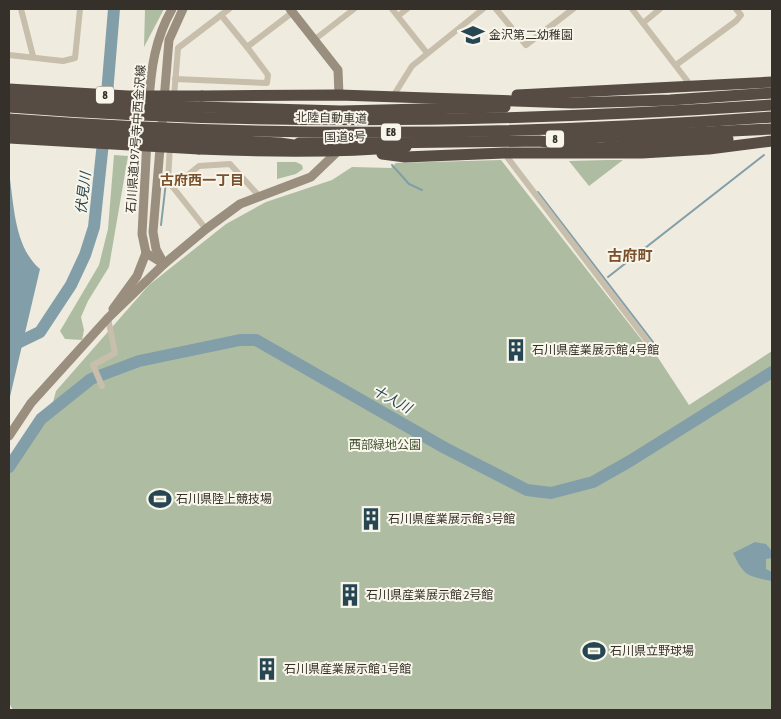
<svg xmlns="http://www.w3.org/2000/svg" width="781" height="719" font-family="'Asap Condensed','Noto Sans JP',sans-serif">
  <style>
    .green { fill: #aebda1 }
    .water { fill: #829fa9 }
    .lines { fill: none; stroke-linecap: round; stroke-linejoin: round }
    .stream { stroke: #829fa9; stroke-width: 2 }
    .river { stroke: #829fa9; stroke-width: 12 }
    .street { stroke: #c7beac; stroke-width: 6 }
    .secondary { stroke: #9a8e7e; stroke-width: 9 }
    .highway { stroke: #564c43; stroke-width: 11 }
    .highway-bridge { stroke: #564c43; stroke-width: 11 }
    .labels { text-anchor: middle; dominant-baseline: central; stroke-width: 4; stroke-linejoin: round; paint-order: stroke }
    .shield { fill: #f8f5eb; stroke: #706b64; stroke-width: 1 }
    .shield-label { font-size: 11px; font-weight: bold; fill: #36302a }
    .poi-label { font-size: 12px; fill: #36302a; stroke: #f8f5eb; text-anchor: start }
    .street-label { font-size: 12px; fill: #36302a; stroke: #f8f5eb }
    .park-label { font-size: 12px; fill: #3f5131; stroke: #f8f5eb }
    .neighbourhood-label { font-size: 14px; font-weight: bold; fill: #7b502d; stroke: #f8f5eb }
    .water-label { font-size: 14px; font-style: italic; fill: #254652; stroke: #f8f5eb }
    .quarter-label { font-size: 15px; font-weight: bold; fill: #7b502d; stroke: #f8f5eb }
  </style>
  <rect width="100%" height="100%" fill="#f0ebdf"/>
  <!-- green -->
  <g class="green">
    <path d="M145,9H164L144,47Z"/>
    <path d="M114,155L128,156L109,267L88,301L81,317L84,330L82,340L65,339L60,331L99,265L108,229Z"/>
    <path d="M501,160L648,348L651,347L689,405L772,351V710H13L9,703V472L49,417L56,391L149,285L226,224L266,202L332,180L352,167L391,168L396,163Z"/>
    <path d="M607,160H623L589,186L569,161Z"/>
    <path d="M277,162H296L302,165L303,169L296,174L277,179Z"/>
  </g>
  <!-- water -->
  <g class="water">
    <path d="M9,172C14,204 14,247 40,269L9,401Z"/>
    <path d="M755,542L766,544L772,551V558L766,559V569L772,572V581C747,576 744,576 733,553Z"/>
  </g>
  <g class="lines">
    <!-- stream -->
    <g class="stream">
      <path d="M392,165L409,184L422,190"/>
      <path d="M538,192L653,342"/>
      <path d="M161,225L166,182"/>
      <path d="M608,277L764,155"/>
    </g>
    <!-- river -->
    <g class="river">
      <path d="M106,106L114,9"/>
      <path d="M9,347L40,332L71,285L85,255L94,227L104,133"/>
      <path d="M9,467L41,419L91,379L139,361L240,340H256L445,448L527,490L551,493L593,482L630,461L772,372"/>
    </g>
    <!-- street -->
    <g class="street">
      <path d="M21,9L33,56"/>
      <path d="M392,9L427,53"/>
      <path d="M496,9L526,45L573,9"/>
      <path d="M632,9L692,87"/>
      <path d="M221,15L247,47L293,12"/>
      <path d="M398,16L407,9"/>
      <path d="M643,23L660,9"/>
      <path d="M314,40L354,9"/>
      <path d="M9,55L63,61L75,58L80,9"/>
      <path d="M676,65L736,21L741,15L736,9"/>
      <path d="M175,79L267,83L268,75L247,47"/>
      <path d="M174,97L178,48L229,9"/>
      <path d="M392,98L412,66L483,9"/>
      <path d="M170,145L168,181L206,229"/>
      <path d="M504,153L651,346"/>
      <path d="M173,187L199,166L230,164L260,197"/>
      <path d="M102,386L93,365L115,353L108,318"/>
    </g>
    <!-- secondary -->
    <g class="secondary">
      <path d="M290,9L338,70L339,95"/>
      <path d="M149,102C151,68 155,39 172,9"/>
      <path d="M147,140L142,234L146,253L164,264"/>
      <path d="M164,264L156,249L153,232L169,40L183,9"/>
      <path d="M113,309L137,276L146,253"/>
      <path d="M9,436L31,403L108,318L164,264L206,229L240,204L311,177L338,151"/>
    </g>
    <!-- highway -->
    <g class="highway">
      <path d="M517,95L772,82"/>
      <path d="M202,96L339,95L572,103L670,100L772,93"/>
      <path d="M201,107L341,111L505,107"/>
      <path d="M199,139L280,143L307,147"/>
      <path d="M559,139L772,129"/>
      <path d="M299,143H379"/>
      <path d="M199,149C268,152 337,153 406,147"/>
      <path d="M382,154L405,157L504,153H642L709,149L772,141"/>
    </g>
    <!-- highway-bridge -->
    <g class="highway-bridge">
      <path d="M9,89L128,96H202"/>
      <path d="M9,98L91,104L201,107"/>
      <path d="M9,107C263,127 518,122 772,105"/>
      <path d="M9,119C263,138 518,136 772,117"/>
      <path d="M9,128L86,134L199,139"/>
      <path d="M9,138L199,149"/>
      <path d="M379,143L539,141L599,148L728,139"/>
    </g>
  </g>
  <!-- icons -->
  <defs>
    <symbol id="school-bare" viewBox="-9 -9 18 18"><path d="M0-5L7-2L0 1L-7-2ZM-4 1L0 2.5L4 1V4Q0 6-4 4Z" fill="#254652" stroke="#f8f5eb" stroke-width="2.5" paint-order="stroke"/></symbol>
    <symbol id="building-bare" viewBox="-9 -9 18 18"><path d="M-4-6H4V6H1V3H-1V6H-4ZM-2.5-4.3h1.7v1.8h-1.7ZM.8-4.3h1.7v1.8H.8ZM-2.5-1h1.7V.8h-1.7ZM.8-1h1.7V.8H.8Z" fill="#254652" stroke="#f8f5eb" stroke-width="2.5" paint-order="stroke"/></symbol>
    <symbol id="stadium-bare" viewBox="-9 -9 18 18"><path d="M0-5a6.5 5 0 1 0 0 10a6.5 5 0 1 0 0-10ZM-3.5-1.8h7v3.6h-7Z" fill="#254652" stroke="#f8f5eb" stroke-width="2.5" paint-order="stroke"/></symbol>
  </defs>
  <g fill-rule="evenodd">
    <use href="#school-bare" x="457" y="19" width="32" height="32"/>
    <use href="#building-bare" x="500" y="334" width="32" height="32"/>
    <use href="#stadium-bare" x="144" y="483" width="32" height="32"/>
    <use href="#building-bare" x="355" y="503" width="32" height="32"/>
    <use href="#building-bare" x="334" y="579" width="32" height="32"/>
    <use href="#stadium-bare" x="578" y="635" width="32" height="32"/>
    <use href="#building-bare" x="251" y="653" width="32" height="32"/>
  </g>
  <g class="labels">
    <!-- shield labels -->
    <g class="shield">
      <rect x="96" y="86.5" width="18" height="17" rx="4"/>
      <rect x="381" y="123.5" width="20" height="17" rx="4"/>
      <rect x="546" y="130.5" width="18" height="17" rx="4"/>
    </g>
    <g class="shield-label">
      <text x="105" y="95">8</text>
      <text x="391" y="132">E8</text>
      <text x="555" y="139">8</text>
    </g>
    <!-- poi labels -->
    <g class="poi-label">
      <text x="489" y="35">金沢第二幼稚園</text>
      <text x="532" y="350">石川県産業展示館 4号館</text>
      <text x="176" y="499">石川県陸上競技場</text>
      <text x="388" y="519">石川県産業展示館 3号館</text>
      <text x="366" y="595">石川県産業展示館 2号館</text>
      <text x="610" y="651">石川県立野球場</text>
      <text x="284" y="669">石川県産業展示館 1号館</text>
    </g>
    <!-- street labels -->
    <g class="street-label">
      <text transform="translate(331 118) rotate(1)">北陸自動車道</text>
      <text transform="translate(345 137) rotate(-2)">国道8号</text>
      <text transform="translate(136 139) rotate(-86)">石川県道197号寺中西金沢線</text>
    </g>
    <!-- park labels -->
    <g class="park-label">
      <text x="385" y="445">西部緑地公園</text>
    </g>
    <!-- neighbourhood labels -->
    <g class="neighbourhood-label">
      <text x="202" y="180">古府西一丁目</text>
    </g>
    <!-- water labels -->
    <g class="water-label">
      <text transform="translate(83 193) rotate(-83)">伏見川</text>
      <text transform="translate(392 399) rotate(29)">十人川</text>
    </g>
    <!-- quarter labels -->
    <g class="quarter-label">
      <text x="630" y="255">古府町</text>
    </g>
  </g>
  <!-- border -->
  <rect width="781" height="719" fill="none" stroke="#36302a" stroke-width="20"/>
</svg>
